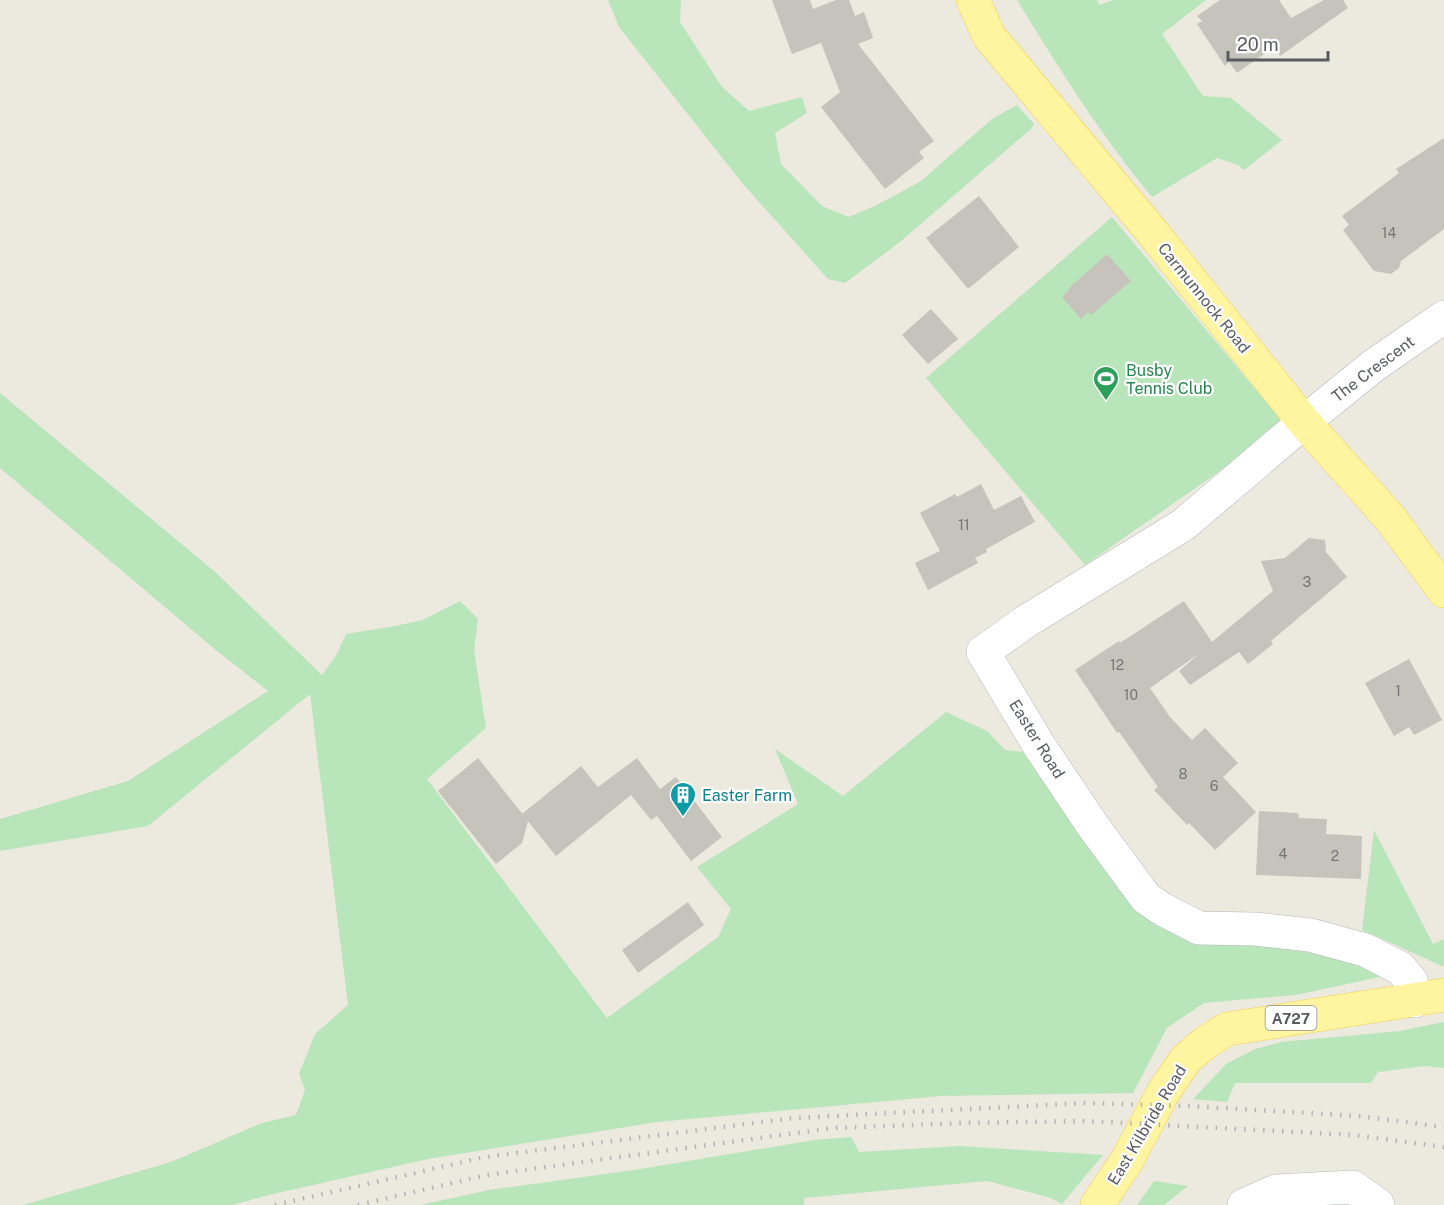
<svg xmlns="http://www.w3.org/2000/svg" width="1444" height="1205" font-family="'Public Sans',sans-serif">
  <style>
    .green { fill: #b9e5bb }
    .building { fill: #c6c3bc }
    .lines { fill: none; stroke-linecap: round; stroke-linejoin: round }
    .minor-casing { stroke: #b5b7bc; stroke-width: 34 }
    .major-casing { stroke: #f6cf4d; stroke-width: 34 }
    .minor { stroke: #fff; stroke-width: 33 }
    .major { stroke: #fff5a0; stroke-width: 33 }
    .rail { stroke: #b2b3b3; stroke-width: 4.5; stroke-dasharray: 1.5 8; stroke-linecap: butt }
    .labels { text-anchor: middle; dominant-baseline: central; stroke-width: 4.5; stroke-linejoin: round; paint-order: stroke }
    .number-label { font-size: 14px; fill: #747577 }
    .shield { fill: #fff; stroke: #8a8c90; stroke-width: 1.5 }
    .shield-label { font-size: 15px; font-weight: bold; fill: #585b60 }
    .street-label { font-size: 16px; fill: #585b60; stroke: #fff }
    .leisure-label { font-size: 16px; fill: #27864d; stroke: #fff; text-anchor: start }
    .culture-label { font-size: 16px; fill: #0d838f; stroke: #fff; text-anchor: start }
  </style>
  <rect width="100%" height="100%" fill="#ece9de"/>
  <!-- green -->
  <g class="green">
    <path d="M608,0H681L680,22L722,87L749,111L802,97L807,113L775,133L781,164L822,206L849,217L877,205L921,181L992,119L1017,105L1034,124L1032,128L900,242L845,283L828,279L743,184L619,27Z"/>
    <path d="M1017,0H1097L1099,5L1113,0H1206L1162,34L1203,96L1231,98L1282,140L1244,170L1238,165L1217,158L1152,197C1101,136 1059,68 1017,0Z"/>
    <path d="M1112,217L1282,421L1276,432L1085,565L926,378Z"/>
    <path d="M0,393L214,571L322,675L337,654L346,634L395,626L423,620L460,601L478,619L474,650L486,728L427,779L607,1018L718,937L731,909L697,867L798,804L775,749L843,796L946,712L987,731L1005,750L1023,752L1194,939L1286,949L1349,959L1384,976L1296,995L1204,1003L1167,1028L1133,1093L941,1096L657,1122L428,1159L269,1195L232,1205H23L171,1162L262,1123L296,1115L305,1090L299,1074L315,1034L348,1005L310,694L148,826L0,851V819L128,781L268,691L217,651L0,468Z"/>
    <path d="M1374,830L1433,944L1444,939V967L1362,930Z"/>
    <path d="M1444,1022V1068L1425,1066L1378,1072L1371,1083H1235L1227,1102L1193,1099L1226,1064L1255,1049L1281,1042L1400,1031Z"/>
    <path d="M851,1137L859,1152L960,1146L1103,1155L1062,1204L1051,1198L987,1181L804,1198V1205H420L489,1190L634,1170L814,1140Z"/>
    <path d="M1154,1181L1188,1186L1164,1205H1137Z"/>
  </g>
  <!-- building -->
  <g class="building">
    <path d="M772,0H810L813,9L836,0H849L855,16L864,12L873,38L858,44L934,141L919,152L924,158L885,189L821,107L840,92L821,43L792,54Z"/>
    <path d="M1220,0H1279L1291,18L1324,0H1343L1348,8L1280,56L1274,47L1237,73L1229,62L1225,66L1197,24L1202,21L1197,16Z"/>
    <path d="M1444,138V229L1401,261L1399,268L1391,274L1374,271L1343,230L1349,225L1342,216L1399,173L1396,169Z"/>
    <path d="M979,196L1019,247L968,289L926,238Z"/>
    <path d="M1107,254L1131,281L1091,315L1088,312L1081,319L1062,297L1069,290L1068,289Z"/>
    <path d="M931,309L958,339L928,364L902,335Z"/>
    <path d="M981,484L994,510L1021,496L1035,522L986,549L987,552L975,558L978,563L928,590L915,563L940,551L920,513L955,494L957,497Z"/>
    <path d="M1309,538L1325,540L1326,552L1347,577L1271,641L1273,644L1248,664L1239,652L1190,685L1179,671L1200,653L1150,688L1170,717L1192,740L1205,728L1238,763L1223,777L1256,812L1215,850L1189,823L1187,825L1154,790L1158,787L1119,732L1117,733L1075,670L1119,641L1120,643L1184,601L1212,642L1273,591L1261,561L1285,558Z"/>
    <path d="M1409,659L1442,720L1414,735L1409,727L1394,736L1365,683Z"/>
    <path d="M478,758L528,821L522,843L496,864L438,791Z"/>
    <path d="M637,758L660,789L676,777L722,837L691,861L657,816L651,820L631,795L556,856L522,814L581,766L598,787Z"/>
    <path d="M1259,811L1298,813L1299,818L1327,819L1326,834L1362,836L1361,879L1256,875Z"/>
    <path d="M688,902L704,925L638,973L622,950Z"/>
  </g>
  <g class="lines">
    <defs>
      <g id="minor">
        <path d="M1415,1001L1411,981L1400,968L1365,950L1310,935L1255,929L1199,928L1162,909L1146,898L1093,826L1040,747L983,652L1025,622L1183,525L1304,422L1373,366L1444,317"/>
        <path d="M1244,1205L1276,1191L1353,1187L1378,1205"/>
      </g>
      <g id="major">
        <path d="M973,0L989,36L1153,233L1304,422L1390,518L1444,591"/>
        <path d="M1097,1205L1126,1162L1164,1091L1186,1059L1205,1043L1227,1029L1444,995"/>
      </g>
    </defs>
    <!-- minor casing -->
    <use href="#minor" class="minor-casing"/>
    <!-- major casing -->
    <use href="#major" class="major-casing"/>
    <!-- minor -->
    <use href="#minor" class="minor"/>
    <!-- major -->
    <use href="#major" class="major"/>
    <!-- rail -->
    <g class="rail">
      <path d="M275,1205L485,1157L794,1118L1085,1103L1189,1106L1358,1116L1444,1127"/>
      <path d="M358,1205L487,1175L833,1128L962,1123L1085,1121L1354,1135L1444,1147"/>
    </g>
  </g>
  <!-- icons -->
  <defs>
    <symbol id="stadium-pin" viewBox="-11 -11 22 30"><path d="M0 17L-7.5 6A9.5 9.5 0 1 1 7.5 6Z" fill="#2e9e5b" stroke="#fff"/><path d="M0-5a6.5 5 0 1 0 0 10a6.5 5 0 1 0 0-10ZM-3.5-1.8h7v3.6h-7Z" fill="#fff"/></symbol>
    <symbol id="building-pin" viewBox="-11 -11 22 30"><path d="M0 17L-7.5 6A9.5 9.5 0 1 1 7.5 6Z" fill="#0f9aa8" stroke="#fff"/><path d="M-4-6H4V6H1V3H-1V6H-4ZM-2.5-4.3h1.7v1.8h-1.7ZM.8-4.3h1.7v1.8H.8ZM-2.5-1h1.7V.8h-1.7ZM.8-1h1.7V.8H.8Z" fill="#fff"/></symbol>
  </defs>
  <g fill-rule="evenodd">
    <use href="#stadium-pin" x="1091" y="364" width="30" height="40"/>
    <use href="#building-pin" x="668" y="780" width="30" height="40"/>
  </g>
  <g class="labels">
    <!-- number labels -->
    <g class="number-label">
      <text x="1389" y="233">14</text>
      <text x="964" y="525">11</text>
      <text x="1307" y="582">3</text>
      <text x="1117" y="665">12</text>
      <text x="1398" y="691">1</text>
      <text x="1131" y="695">10</text>
      <text x="1183" y="774">8</text>
      <text x="1214" y="786">6</text>
      <text x="1283" y="854">4</text>
      <text x="1335" y="856">2</text>
    </g>
    <!-- shield labels -->
    <rect class="shield" x="1265.5" y="1006" width="51" height="24" rx="4.5"/>
    <g class="shield-label">
      <text x="1291" y="1018">A727</text>
    </g>
    <!-- street labels -->
    <g class="street-label">
      <text transform="translate(1204 298) rotate(51)">Carmunnock Road</text>
      <text transform="translate(1373 369) rotate(-37)">The Crescent</text>
      <text transform="translate(1037 739) rotate(58)">Easter Road</text>
      <text transform="translate(1147 1125) rotate(-59)">East Kilbride Road</text>
    </g>
    <!-- leisure labels -->
    <g class="leisure-label">
      <text x="1126" y="370">Busby<tspan x="1126" dy="18">Tennis Club</tspan></text>
    </g>
    <!-- culture labels -->
    <g class="culture-label">
      <text x="702" y="795">Easter Farm</text>
    </g>
  </g>
  <!-- scale -->
  <path d="M1228 51v9h100v-9" fill="none" stroke="#585b60" stroke-width="3"/>
  <text x="1237" y="51" font-size="18" fill="#585b60" stroke="#ffffff" stroke-width="4.5" paint-order="stroke">20 m</text>
</svg>
